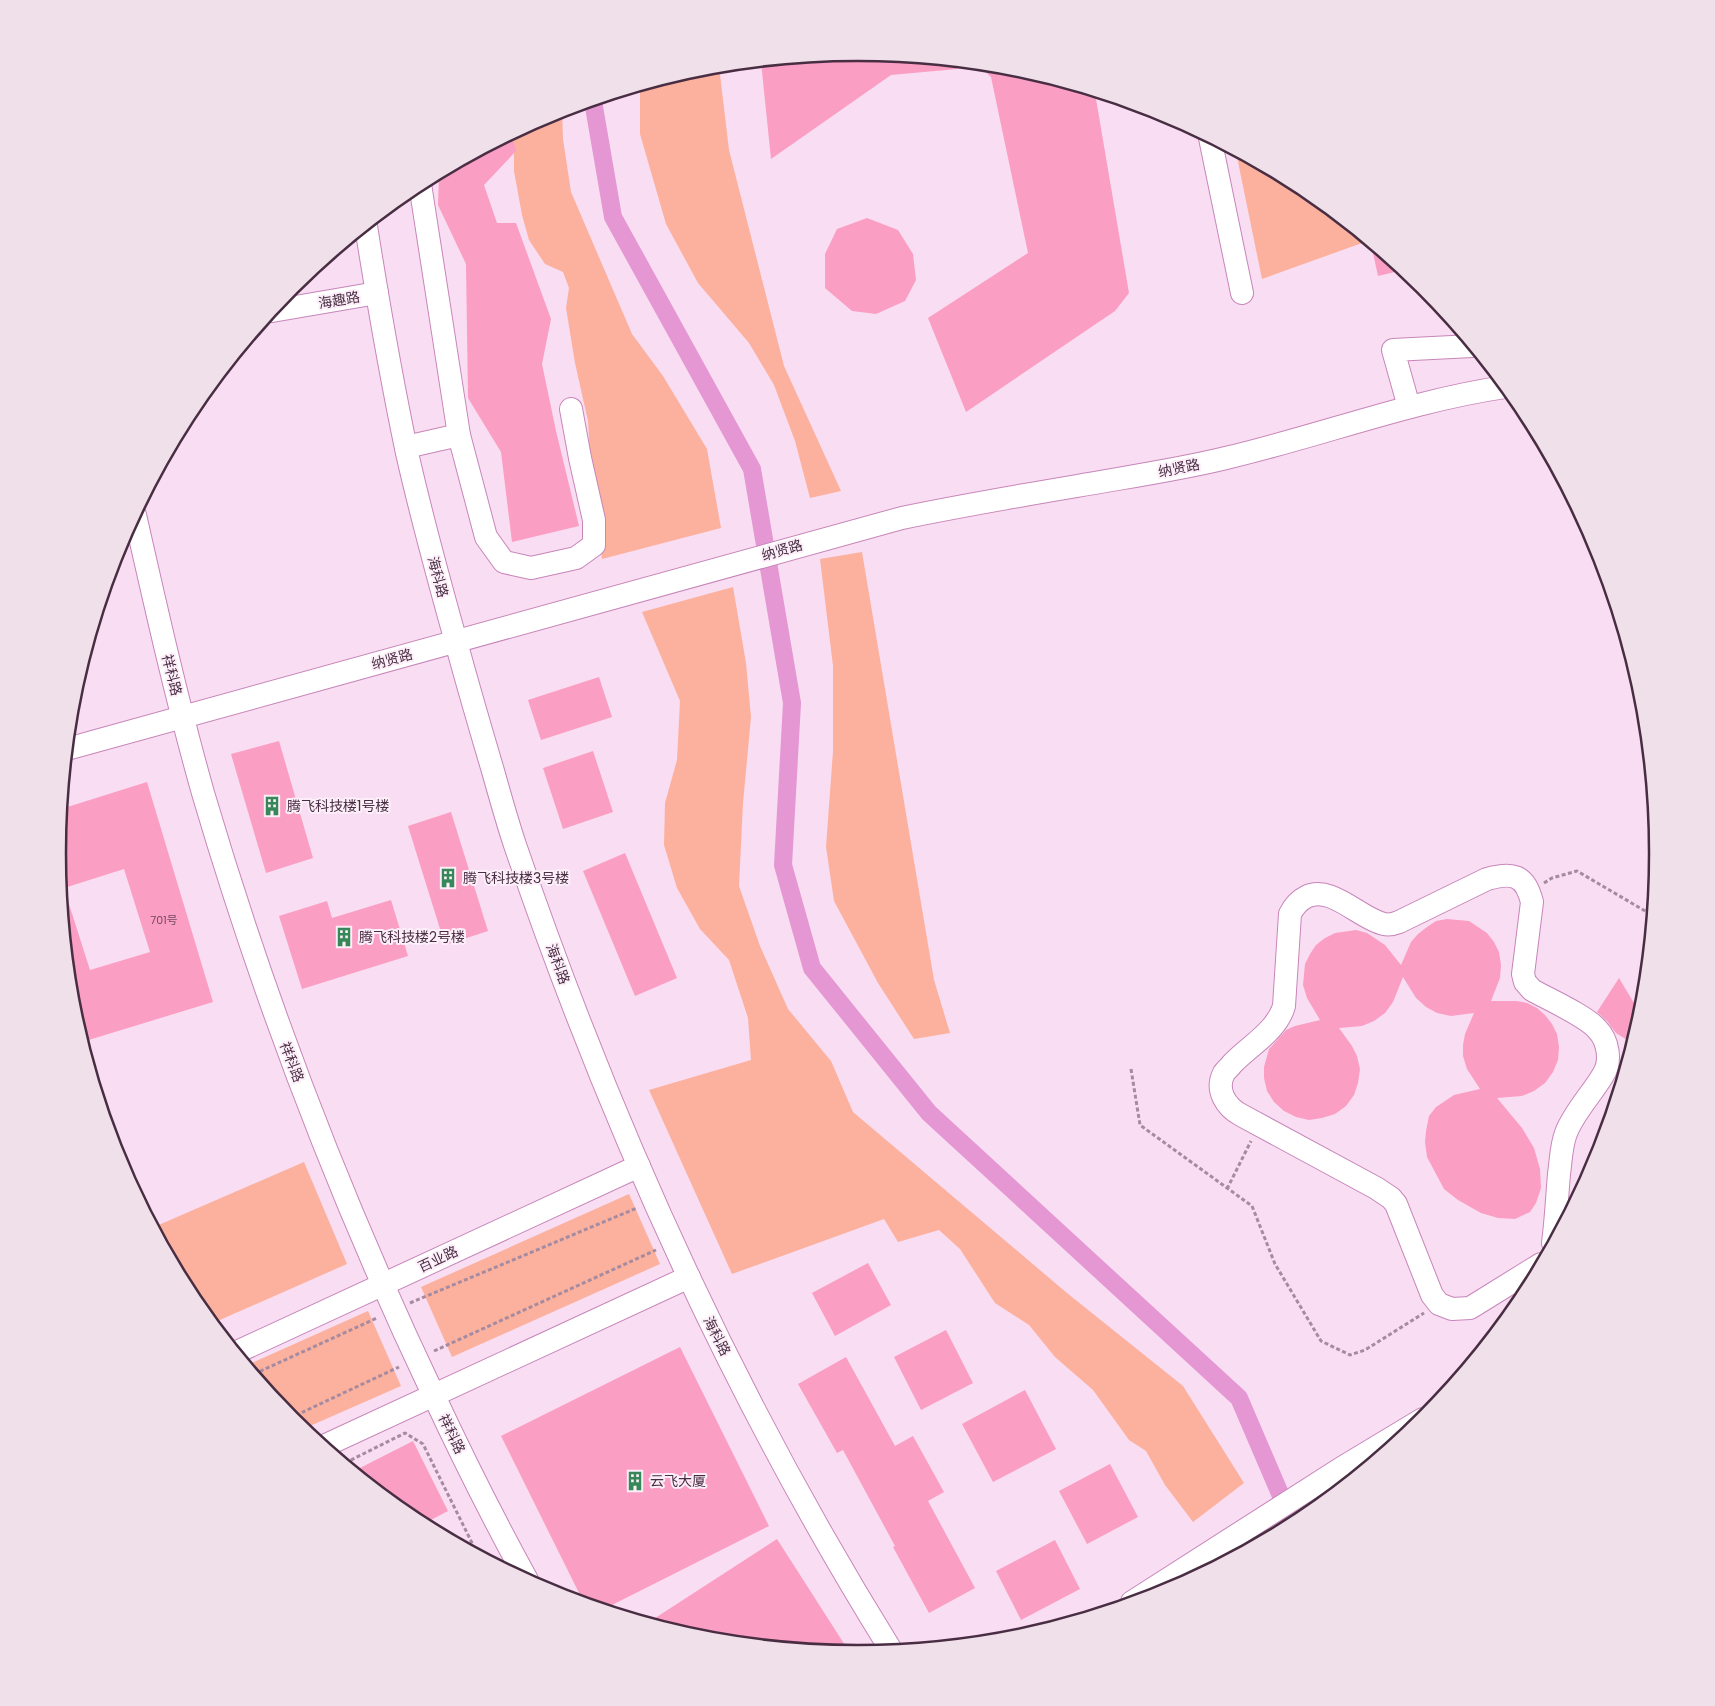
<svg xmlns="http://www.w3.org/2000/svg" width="1715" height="1706" font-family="Poppins,'Noto Sans SC',sans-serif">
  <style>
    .green { fill: #fcb19e }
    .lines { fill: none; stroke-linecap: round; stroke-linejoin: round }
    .canal { stroke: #e497d3; stroke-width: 18 }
    .building { fill: #fb9ec3 }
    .minor-casing { stroke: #c786b9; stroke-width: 24 }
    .path { stroke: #a68ba0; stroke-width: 3; stroke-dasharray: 4 2.5; stroke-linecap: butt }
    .minor { stroke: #fff; stroke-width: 22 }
    .labels { text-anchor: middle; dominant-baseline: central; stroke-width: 4; stroke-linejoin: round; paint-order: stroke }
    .number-label { font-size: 11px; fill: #764a63 }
    .street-label { font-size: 14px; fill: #492e43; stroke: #fdeff9 }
    .poi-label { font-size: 14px; fill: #492e43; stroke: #fdeff9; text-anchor: start }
    .rim { fill: none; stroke: #492e43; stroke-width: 2.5 }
  </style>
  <rect width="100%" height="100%" fill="#f9ddf2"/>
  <!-- green -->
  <g class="green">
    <path d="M719,66L729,150L784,366L841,491L810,498L795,441L774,385L749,343L698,283L666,224L640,134V87L702,68Z"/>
    <path d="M562,110L563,139L571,192L632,334L663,376L707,449L721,528L602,559L590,455L588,421L575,363L566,308L569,288L563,272L545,264L529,240L522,215L514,171V133L551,113Z"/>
    <path d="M1236,152L1302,188L1360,235L1362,243L1262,279Z"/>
    <path d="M862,552L934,980L950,1033L914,1039L878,983L834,901L826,847L833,751V666L820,559Z"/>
    <path d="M733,587L746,663L751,717L743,803L739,886L760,946L788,1009L831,1061L853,1112L1067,1293L1183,1386L1244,1483L1193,1522L1165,1485L1146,1451L1129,1440L1093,1390L1055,1357L1029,1325L995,1303L960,1249L939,1230L898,1242L884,1219L732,1274L649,1090L751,1060L748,1018L729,960L700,929L677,888L664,845L665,803L677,760L680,701L642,612Z"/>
    <path d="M304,1162L347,1264L213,1323L192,1297L154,1227Z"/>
    <path d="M629,1194L660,1264L452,1357L421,1287Z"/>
    <path d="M368,1311L401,1386L303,1429L291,1419L247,1365Z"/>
  </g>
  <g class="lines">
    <!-- canal -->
    <path class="canal" d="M593,101L613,217L752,469L792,703L783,865L812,968L929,1113L1239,1398L1293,1524"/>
  </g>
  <!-- building -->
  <g class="building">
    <path d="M858,52L957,62V69L891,75L771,159L761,62Z"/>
    <path d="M977,64L1014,68L1095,93L1129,293L1115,311L966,412L928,318L1028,253L991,77Z"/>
    <path d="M512,134L516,151L484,185L497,223H516L551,319L542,364L556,431L579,526L512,542L501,452L468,398L466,264L438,205L439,173Z"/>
    <path d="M867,218L898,230L913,254L916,280L905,301L876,314L852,311L825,288V254L837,229Z"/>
    <path d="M1371,244L1403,270L1378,276Z"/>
    <path d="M599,677L612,717L541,740L528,700Z"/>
    <path d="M279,741L313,858L266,873L231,754Z"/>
    <path d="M593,751L613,812L563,829L543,768Z"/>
    <path d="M147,782L213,1002L82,1042L72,1009L62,902L68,901L90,970L150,952L124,869L61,889L57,853L61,809Z"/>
    <path d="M451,812L488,931L445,945L408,826Z"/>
    <path d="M625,853L677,978L635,996L583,871Z"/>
    <path d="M391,900L408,956L302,989L279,916L327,901L332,918Z"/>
    <path d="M1447,919L1469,921L1487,933L1494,942L1499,952L1501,965L1500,978L1491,1001H1516L1527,1003L1537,1008L1545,1015L1552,1024L1557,1034L1559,1047L1558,1060L1553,1072L1545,1083L1534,1091L1522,1096L1497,1098L1522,1128L1534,1148L1540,1169L1541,1188L1536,1203L1530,1212L1515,1219L1498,1218L1481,1213L1458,1200L1444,1189L1427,1157L1425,1142L1426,1131L1429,1116L1436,1107L1454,1095L1480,1089L1467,1069L1463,1056V1045L1465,1034L1474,1013L1451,1016L1437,1013L1426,1007L1416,998L1403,977L1393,1002L1385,1013L1374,1021L1362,1026L1339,1028L1352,1046L1357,1056L1360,1069L1358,1083L1354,1095L1346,1106L1335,1114L1322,1118L1309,1120L1296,1117L1284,1111L1274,1102L1267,1091L1264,1078V1067L1269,1049L1286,1030L1295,1026L1320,1020L1307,998L1303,985L1305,964L1310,954L1316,945L1325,938L1335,933L1356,930L1367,933L1385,945L1401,965L1411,942L1418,934L1427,927L1436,921Z"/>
    <path d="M1619,978L1641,1015L1632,1043L1616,1033L1607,1021L1597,1012Z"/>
    <path d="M868,1263L891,1305L835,1336L812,1293Z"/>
    <path d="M946,1330L973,1383L921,1410L894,1357Z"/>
    <path d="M680,1347L769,1526L604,1609L584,1603L501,1436Z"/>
    <path d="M846,1357L895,1446L913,1436L944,1492L928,1501L975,1588L929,1613L893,1547L895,1546L843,1450L837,1453L798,1384Z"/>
    <path d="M1025,1390L1056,1449L993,1482L962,1424Z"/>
    <path d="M413,1441L448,1511L423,1524L413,1518L354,1471Z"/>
    <path d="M1110,1464L1138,1517L1087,1544L1059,1491Z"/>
    <path d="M777,1539L850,1653L701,1638L649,1622Z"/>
    <path d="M1055,1540L1080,1589L1021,1620L996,1571Z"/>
  </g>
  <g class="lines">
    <defs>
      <g id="minor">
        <path d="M1210,138L1242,293"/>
        <path d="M420,184L459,435"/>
        <path d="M366,226C378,302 391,377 407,453C421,515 438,577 455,638C467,683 480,727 493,771C500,796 507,821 515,845C611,1126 734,1398 891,1650"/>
        <path d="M272,311L377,293"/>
        <path d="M1409,407L1393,350L1472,346"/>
        <path d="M406,447L459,435L486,537L504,562L531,568L576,558L594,545V520L580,458L571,409"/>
        <path d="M135,515C156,608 177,701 203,793C264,1000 341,1201 434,1396C463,1458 494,1520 527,1580"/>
        <path d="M67,749L902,518C960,506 1018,496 1077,486C1127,477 1177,470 1226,458C1320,436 1410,401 1505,387"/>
        <path d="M1541,1264L1470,1308L1452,1309L1439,1304L1432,1295L1396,1204L1391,1198L1376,1188L1241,1115C1226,1107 1215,1090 1224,1073C1226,1070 1230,1067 1232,1064C1249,1046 1277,1031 1284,1006L1290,914C1294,906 1298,901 1306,897C1331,884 1360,919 1384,924C1389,925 1394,924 1399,922L1487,879C1512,872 1525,874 1532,902L1523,974L1525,982L1532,990C1548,999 1586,1016 1597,1029C1608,1040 1612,1061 1603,1075C1592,1094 1574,1112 1566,1133C1561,1146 1561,1160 1559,1174C1557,1197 1556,1220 1553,1243"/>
        <path d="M237,1352L639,1166"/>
        <path d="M324,1446L689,1277"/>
        <path d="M1132,1602L1340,1469L1423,1419"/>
      </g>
    </defs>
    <!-- minor casing -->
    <use href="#minor" class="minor-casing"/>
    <!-- path -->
    <g class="path">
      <path d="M1544,883L1552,878L1577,871L1652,915"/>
      <path d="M1131,1069L1140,1125L1252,1206L1275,1264L1321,1341L1350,1355L1365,1350L1424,1313"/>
      <path d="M1227,1189L1251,1141"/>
      <path d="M410,1303L637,1208"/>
      <path d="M434,1351L656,1250"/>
      <path d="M254,1374L377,1318"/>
      <path d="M290,1418L399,1367"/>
      <path d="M345,1463L405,1433L423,1444L477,1553"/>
    </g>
    <!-- minor -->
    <use href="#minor" class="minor"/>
  </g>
  <!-- icons -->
  <defs>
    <symbol id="building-bare" viewBox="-9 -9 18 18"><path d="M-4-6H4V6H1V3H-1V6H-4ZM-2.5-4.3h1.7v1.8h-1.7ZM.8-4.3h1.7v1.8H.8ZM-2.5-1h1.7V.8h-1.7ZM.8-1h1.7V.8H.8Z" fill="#378859" stroke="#fdeff9" stroke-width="2.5" paint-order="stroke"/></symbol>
  </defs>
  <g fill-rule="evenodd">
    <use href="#building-bare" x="258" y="792" width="28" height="28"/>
    <use href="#building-bare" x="434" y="864" width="28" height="28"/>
    <use href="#building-bare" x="330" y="923" width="28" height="28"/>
    <use href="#building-bare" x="621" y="1467" width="28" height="28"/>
  </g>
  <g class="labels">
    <!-- number labels -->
    <g class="number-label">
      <text x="164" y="920">701号</text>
    </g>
    <!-- street labels -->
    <g class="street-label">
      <text transform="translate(339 300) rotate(-10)">海趣路</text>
      <text transform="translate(1179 468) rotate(-11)">纳贤路</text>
      <text transform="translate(782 550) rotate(-16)">纳贤路</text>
      <text transform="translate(438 577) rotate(75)">海科路</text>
      <text transform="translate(392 659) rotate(-15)">纳贤路</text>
      <text transform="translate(172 675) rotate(76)">祥科路</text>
      <text transform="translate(558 964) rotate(70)">海科路</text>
      <text transform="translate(292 1062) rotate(69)">祥科路</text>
      <text transform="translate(438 1259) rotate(-25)">百业路</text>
      <text transform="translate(717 1336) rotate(63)">海科路</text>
      <text transform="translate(452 1434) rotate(64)">祥科路</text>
    </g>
    <!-- poi labels -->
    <g class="poi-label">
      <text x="287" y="806">腾飞科技楼1号楼</text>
      <text x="463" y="878">腾飞科技楼3号楼</text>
      <text x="359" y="937">腾飞科技楼2号楼</text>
      <text x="650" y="1481">云飞大厦</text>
    </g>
  </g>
  <!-- crop -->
  <path d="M0 0H1715V1706H0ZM857 61H858A791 791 0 0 1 1649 852V854A791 791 0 0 1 858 1645H857A791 791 0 0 1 66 854V852A791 791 0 0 1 857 61Z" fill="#efe0ea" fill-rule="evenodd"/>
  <path class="rim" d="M857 61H858A791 791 0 0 1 1649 852V854A791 791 0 0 1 858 1645H857A791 791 0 0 1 66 854V852A791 791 0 0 1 857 61Z"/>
</svg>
